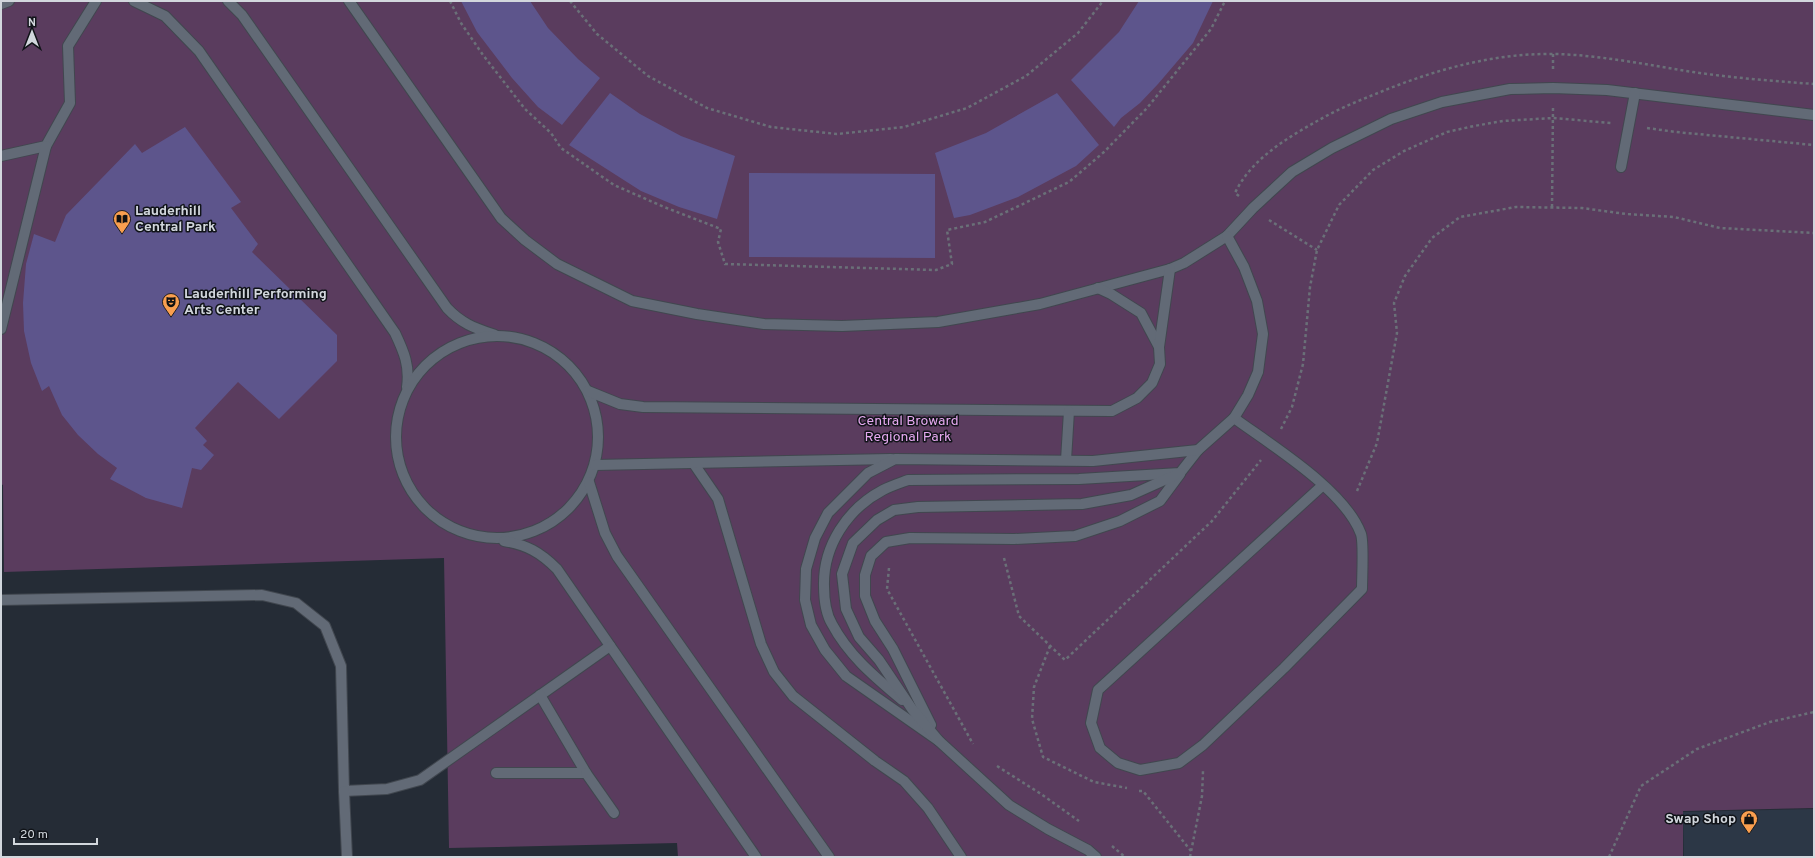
<svg xmlns="http://www.w3.org/2000/svg" width="1815" height="858" font-family="Overpass,sans-serif">
  <style>
    .built { fill: #2c3746 }
    .green { fill: #5a3c5e }
    .building { fill: #5d558c }
    .lines { fill: none; stroke-linecap: round; stroke-linejoin: round }
    .lane-casing { stroke: #41474f; stroke-width: 12 }
    .path { stroke: #6a7078; stroke-width: 2.5; stroke-dasharray: 3 3; stroke-linecap: butt }
    .lane { stroke: #626a76; stroke-width: 10 }
    .labels { text-anchor: middle; dominant-baseline: central; stroke-width: 3; stroke-linejoin: round; paint-order: stroke }
    .poi-label { font-size: 14px; font-weight: bold; fill: #d2d7dd; stroke: #111419; text-anchor: start }
    .park-label { font-size: 14px; fill: #e6a9f0; stroke: #111419 }
  </style>
  <rect width="100%" height="100%" fill="#252c36"/>
  <!-- built -->
  <path class="built" d="M1814,809V857H1684L1683,812Z"/>
  <!-- green -->
  <path class="green" d="M1,1H1814V808L1683,811V857H678L677,843L449,848L444,558L4,572L3,485L1,484Z"/>
  <!-- building -->
  <g class="building">
    <path d="M461,1H530L548,28L578,59L600,78L562,125L538,107L512,78L477,32Z"/>
    <path d="M1139,1H1213L1193,43L1158,84L1140,103L1121,118L1114,127L1071,80L1119,32Z"/>
    <path d="M610,93L640,114L681,136L735,156L717,219L679,207L641,191L569,145Z"/>
    <path d="M1057,93L1099,145L1076,166L1018,197L970,215L954,218L935,153L986,133Z"/>
    <path d="M185,127L241,202L231,208L258,244L252,252L337,335V361L279,419L238,382L195,428L207,441L203,445L214,455L201,470L192,468L182,508L146,498L110,479L117,468L98,454L78,435L62,415L49,386L42,391L31,363L24,331L23,303L26,264L34,234L55,242L66,215L135,144L142,153Z"/>
    <path d="M749,173L935,174V258L749,257Z"/>
  </g>
  <g class="lines">
    <defs>
      <g id="lane">
        <path d="M134,1L165,16L199,51L395,333C404,352 410,366 407,387"/>
        <path d="M228,1L242,15L447,308C462,324 475,328 495,335"/>
        <path d="M349,1L501,218L525,240L557,264L632,301L697,314L764,324L842,326L938,322L1040,304L1170,269L1184,263L1227,236L1253,208L1292,172L1332,148L1391,119L1442,102L1510,89L1553,88L1607,90L1814,115"/>
        <path d="M1,4L9,1"/>
        <path d="M1,156L46,146L70,103L68,46L96,1"/>
        <path d="M1621,167L1635,93"/>
        <path d="M1098,288L1111,294L1141,313L1159,347"/>
        <path d="M1,329L46,146"/>
        <circle cx="497" cy="437" r="101"/>
        <path d="M588,391L620,404L643,407L1112,411L1137,398L1152,383L1160,364L1159,347L1170,269"/>
        <path d="M1234,418C1271,445 1345,490 1361,534C1364,543 1362,577 1362,589L1284,668L1203,745L1179,763L1140,770L1118,763L1100,748L1091,723L1098,690L1323,485"/>
        <path d="M1066,460L1069,411"/>
        <path d="M694,464L718,499L761,644L774,672L793,696L875,761L904,781L928,808L961,857"/>
        <path d="M595,465L891,459"/>
        <path d="M589,482L605,533L617,556L829,857"/>
        <path d="M504,541C527,545 540,552 557,569L756,857"/>
        <path d="M1,600L262,595L296,603L325,626L341,666L344,791L387,789L420,780L610,646"/>
        <path d="M902,700C875,677 849,656 832,624C826,614 824,598 824,586C823,546 847,509 883,490C891,486 900,483 908,480L1079,479L1180,473L1198,450"/>
        <path d="M931,725L893,649L875,621L865,596V575L871,556L886,542L910,538L1014,539L1075,536L1120,521L1160,501L1180,474"/>
        <path d="M939,741L846,676L825,650L811,625L805,600L806,569L815,538L828,513L868,473L895,459L1093,461L1198,450L1234,418L1248,395L1258,372L1263,334L1257,301L1244,267L1227,236"/>
        <path d="M496,773H586L540,695"/>
        <path d="M586,773L614,813"/>
        <path d="M344,791L347,857"/>
        <path d="M1096,857L1088,850L1048,829L1009,805L939,741L912,709L879,660L859,637L846,609L842,574L853,543L877,520L894,510L918,507L1082,504L1131,495L1180,473"/>
      </g>
    </defs>
    <!-- lane casing -->
    <use href="#lane" class="lane-casing"/>
    <!-- path -->
    <g class="path">
      <path d="M450,1L461,23L483,55L525,109L551,133L561,148L614,185L664,207L721,229L718,242L725,264L936,270L952,264L947,230L985,222L1069,182L1104,152L1147,108L1211,29L1225,1"/>
      <path d="M570,1L597,34L648,76L707,108L771,127L837,134L904,127L967,108L1026,76L1078,33L1103,1"/>
      <path d="M1553,69V54"/>
      <path d="M1647,128L1676,132L1814,145"/>
      <path d="M1239,196L1235,193C1251,159 1287,138 1319,120C1338,109 1358,101 1378,93C1434,70 1493,53 1554,54C1601,55 1647,65 1693,72C1733,78 1774,81 1814,84"/>
      <path d="M1552,207L1553,108"/>
      <path d="M1269,220L1317,250"/>
      <path d="M1281,429L1292,407L1303,364L1310,287L1317,250L1339,205L1373,170L1404,151L1447,132L1474,126L1503,121L1553,118L1611,123"/>
      <path d="M1357,491L1377,443L1397,333L1394,303L1405,276L1432,238L1460,217L1516,207L1582,208L1626,214L1674,217L1720,228L1814,233"/>
      <path d="M1004,558L1019,616L1065,660L1212,521L1261,460"/>
      <path d="M889,568L887,589L973,744"/>
      <path d="M1050,646L1034,687L1032,719L1043,757L1094,782L1127,788"/>
      <path d="M997,766L1041,794L1079,821"/>
      <path d="M1139,791H1143L1191,851"/>
      <path d="M1112,846L1125,857"/>
      <path d="M1190,857L1202,796L1203,771"/>
      <path d="M1609,857L1641,786L1697,749L1770,722L1814,712"/>
    </g>
    <!-- lane -->
    <use href="#lane" class="lane"/>
  </g>
  <!-- icons -->
  <defs>
    <symbol id="library-pin" viewBox="-11 -11 22 30"><path d="M0 17L-7.5 6A9.5 9.5 0 1 1 7.5 6Z" fill="#fa9f4f" stroke="#111419"/><path d="M-6-4Q-3-5.5-.7-3.5V5Q-3 3-6 4ZM6-4Q3-5.5 .7-3.5V5Q3 3 6 4Z" fill="#111"/></symbol>
    <symbol id="theatre-pin" viewBox="-11 -11 22 30"><path d="M0 17L-7.5 6A9.5 9.5 0 1 1 7.5 6Z" fill="#fa9f4f" stroke="#111419"/><path d="M-5-5.5Q0-4 5-5.5V0Q5 5 0 6Q-5 5-5 0ZM-3.3-2.5H-1v1.5H-3.3ZM1-2.5H3.3v1.5H1ZM-2.8 1Q0 5.5 2.8 1Z" fill="#111"/></symbol>
    <symbol id="shop-pin" viewBox="-11 -11 22 30"><path d="M0 17L-7.5 6A9.5 9.5 0 1 1 7.5 6Z" fill="#fa9f4f" stroke="#111419"/><path d="M-5-2.5h2.3a2.7 3.5 0 0 1 5.4 0H5L5.5 6h-11ZM-1.5-2.5h3a1.5 2.3 0 0 0-3 0Z" fill="#111"/></symbol>
  </defs>
  <g fill-rule="evenodd">
    <use href="#library-pin" x="112" y="209" width="20" height="27"/>
    <use href="#theatre-pin" x="161" y="292" width="20" height="27"/>
    <use href="#shop-pin" x="1739" y="809" width="20" height="27"/>
  </g>
  <g class="labels">
    <!-- poi labels -->
    <g class="poi-label">
      <text x="135" y="211">Lauderhill<tspan x="135" dy="16">Central Park</tspan></text>
      <text x="184" y="294">Lauderhill Performing<tspan x="184" dy="16">Arts Center</tspan></text>
      <text x="1736" y="819" text-anchor="end">Swap Shop</text>
    </g>
    <!-- park labels -->
    <g class="park-label">
      <text x="908" y="421">Central Broward<tspan x="908" dy="16">Regional Park</tspan></text>
    </g>
  </g>
  <!-- border -->
  <rect width="1815" height="858" fill="none" stroke="#d2d7dd" stroke-width="4"/>
  <!-- north arrow -->
  <g transform="translate(32 32)" stroke="#111419" stroke-width="3" paint-order="stroke">
  <path d="M0-3L7 15L0 10L-7 15Z" fill="#d2d7dd"/>
  <text y="-6" font-size="11" font-weight="bold" text-anchor="middle" fill="#d2d7dd">N</text>
  </g>
  <!-- scale -->
  <path d="M14 838v6h83v-6" fill="none" stroke="#d2d7dd" stroke-width="2"/>
  <text x="20" y="838" font-size="12" fill="#d2d7dd" stroke="#111419" stroke-width="3" paint-order="stroke">20 m</text>
</svg>
